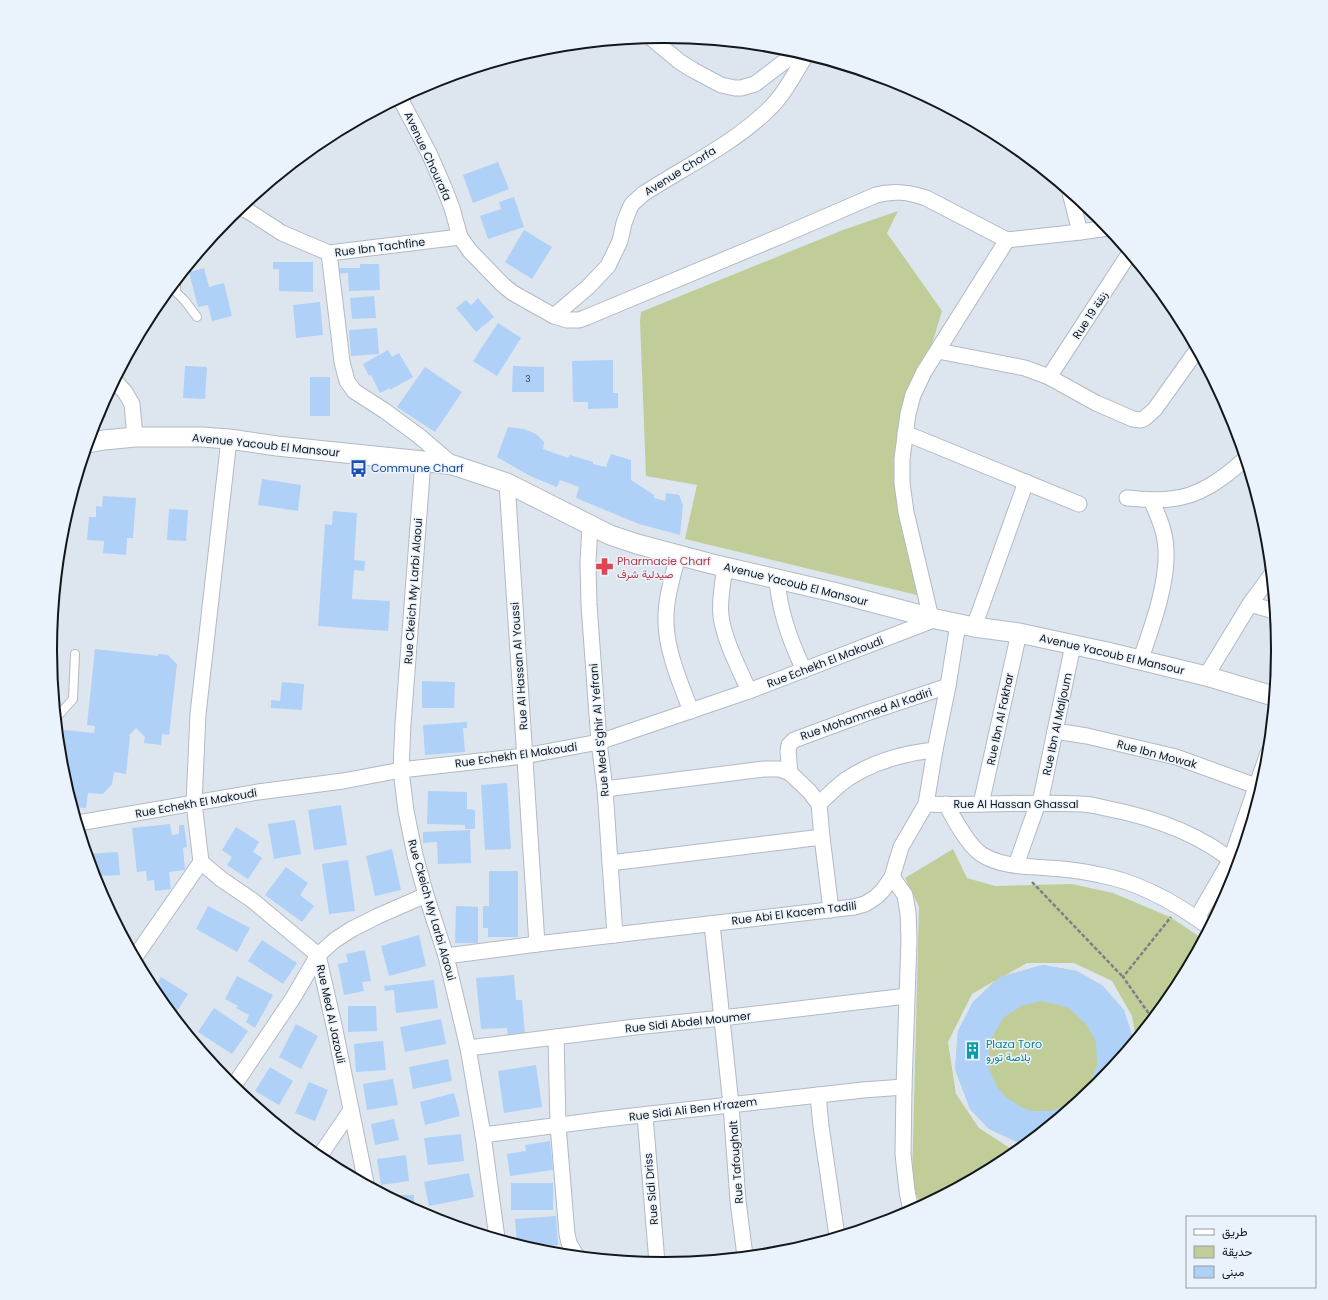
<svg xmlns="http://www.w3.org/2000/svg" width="1328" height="1300" font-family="Poppins,Vazirmatn,sans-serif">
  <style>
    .green { fill: #c1cd99 }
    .building { fill: #afd1f7; fill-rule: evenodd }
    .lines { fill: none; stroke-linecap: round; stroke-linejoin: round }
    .service-casing { stroke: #b2bac3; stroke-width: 10 }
    .minor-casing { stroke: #b2bac3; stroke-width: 17 }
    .tertiary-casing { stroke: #b2bac3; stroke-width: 21 }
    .path { stroke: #7b8087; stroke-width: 2.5; stroke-dasharray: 4 2; stroke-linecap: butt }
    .service { stroke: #fff; stroke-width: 8 }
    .minor { stroke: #fff; stroke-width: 15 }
    .tertiary { stroke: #fff; stroke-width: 19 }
    .labels { text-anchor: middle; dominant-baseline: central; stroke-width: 3; stroke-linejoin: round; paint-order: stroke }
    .number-label { font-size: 9px; fill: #3b4651 }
    .street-label { font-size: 11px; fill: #14171a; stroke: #eaf3fc }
    .transit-label { font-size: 11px; fill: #164399; stroke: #eaf3fc; text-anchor: start }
    .health-label { font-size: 11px; fill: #be3a42; stroke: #eaf3fc; text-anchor: start }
    .culture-label { font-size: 11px; fill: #0d838f; stroke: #eaf3fc; text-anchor: start }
    .rim { fill: none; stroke: #14171a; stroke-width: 2 }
  </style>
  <rect width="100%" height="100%" fill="#dde5ef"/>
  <!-- green -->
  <g class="green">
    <path d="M898,211L887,233L942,311L896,464L917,595L685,539L697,485L646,476L640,321L641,312L843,230Z"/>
    <path d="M953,849L967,878L995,886L1072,884L1113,893L1170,917L1203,939L1174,991L1136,1038L1132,1016L1112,981L1074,963H1027L1004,976L1043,965L1077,971L1103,986L1134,1041L1098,1084L1024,1145L989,1129L970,1109L955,1069L958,1031L973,1002L996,980L972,994L948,1042L956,1094L979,1128L1016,1152L1005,1161L920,1206L912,1180L919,907L905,878Z"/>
  </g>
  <!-- building -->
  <g class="building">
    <path d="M498,162L509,189L473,203L463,175Z"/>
    <path d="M514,197L524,227L488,239L480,216L501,209L499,202Z"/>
    <path d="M524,230L552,247L532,279L505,262Z"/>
    <path d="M273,262H313V292L279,291V269H273Z"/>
    <path d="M360,264H379L380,290L349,291L348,273L336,274V268H360Z"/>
    <path d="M204,268L209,287L224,283L232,316L212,321L208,305L198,307L189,272Z"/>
    <path d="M374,296L376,318L352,319L350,298Z"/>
    <path d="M478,298L494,317L476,332L456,308L466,300L471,305Z"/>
    <path d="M320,302L323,335L296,338L293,305Z"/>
    <path d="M498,323L521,338L497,376L473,361Z"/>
    <path d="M377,328L379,354L351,356L349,330Z"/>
    <path d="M388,350L392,357L399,353L413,377L390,390V388L380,393L371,375L369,376L363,364Z"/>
    <path d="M613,360V393H618V408L588,409V402H573L572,361Z"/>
    <path d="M185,366L207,367L205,399L183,398Z"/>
    <path d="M513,366L544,367V392H512Z"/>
    <path d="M425,367L462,392L435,432L397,407Z"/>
    <rect x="310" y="377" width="20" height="39"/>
    <path d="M103,404L106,417L95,419L97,415Z"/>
    <path d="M508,427L524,429L536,434L544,442L543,449L568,458L570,455L593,462V464L606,467L611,454L631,460V480L654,495V498L665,501L666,493L679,495L683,505L680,535L639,524L576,498L579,487L560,480L557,487L530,476L497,457Z"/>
    <path d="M262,479L301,485L298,511L258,505Z"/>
    <path d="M103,496L136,498L133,538H127L126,555L103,553L104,541L87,540L89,517H96V506L102,507Z"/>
    <path d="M169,509L188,510L186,541L167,540Z"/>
    <path d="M333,511L357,513L354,560L365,561L364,571L354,570L352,599L390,601L388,631L318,626L325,524L332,525Z"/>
    <path d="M95,649L158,656V654L168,655L177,664L169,735L162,734L161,745L144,743L145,737L136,728L129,735L130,737L126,774L114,772L112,784L103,794L88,793L86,808L73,807L62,770L59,737L65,730L94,733L95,726L87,725Z"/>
    <path d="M422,681L455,682L454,708H422Z"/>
    <path d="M282,682L304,684L302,710L271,708V700L280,701Z"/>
    <path d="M467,722V728H463L465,752L425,755L423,725Z"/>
    <path d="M507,783L511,849L485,850L481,785Z"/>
    <path d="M428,791L467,792V809L475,810V829H465V825L427,824Z"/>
    <path d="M341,805L347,845L314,850L308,810Z"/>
    <path d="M295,820L301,854L274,859L268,824Z"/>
    <path d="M170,824L172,835L179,834V825H184L187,847L183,848L185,870L169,872L171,889L155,891L154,880L147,881L146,871L137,872L132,828Z"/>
    <path d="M236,827L259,842L253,852L262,858L248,879L227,865L232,857L222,850Z"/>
    <path d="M470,830L471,863L438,864L437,842L423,843V832Z"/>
    <path d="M392,849L401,890L375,896L366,856Z"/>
    <path d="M118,852L120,875L94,876L87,854Z"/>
    <path d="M348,860L355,911L329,914L322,864Z"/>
    <path d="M286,867L308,883L300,895L314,906L302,922L265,895Z"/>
    <path d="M489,871H518V937H488V928H483V906H489Z"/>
    <path d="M208,906L250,928L237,952L196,929Z"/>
    <path d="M456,906L478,907V943H455Z"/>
    <path d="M419,935L426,966L389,976L381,946Z"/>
    <path d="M262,940L297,963L283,984L248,961Z"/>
    <path d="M365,950L371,981L362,982L364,991L344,995L338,964L348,962L346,954Z"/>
    <path d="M1043,965L1077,971L1103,986L1124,1010L1134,1041L1098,1084L1024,1145L989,1129L970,1109L955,1069L958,1031L973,1002L1000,977ZM1042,1001L1069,1008L1087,1025L1096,1042L1097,1065L1088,1089L1074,1102L1052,1111H1033L1023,1108L1007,1098L997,1087L989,1069L988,1058L991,1039L1004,1017L1023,1005Z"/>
    <path d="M514,975L516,1000H522L525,1034L508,1035L507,1028L481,1029L476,978Z"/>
    <path d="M237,976L273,995L255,1028L246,1022L249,1015L236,1008L238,1006L225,999Z"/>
    <path d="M161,977L188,994L176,1013L168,1008L153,990Z"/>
    <path d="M434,980L438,1008L396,1013L394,990L385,991L384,986Z"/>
    <path d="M348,1006H376L377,1031L348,1032Z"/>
    <path d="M214,1008L248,1031L232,1054L198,1032Z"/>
    <path d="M441,1019L446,1044L405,1052L400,1027Z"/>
    <path d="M296,1024L318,1036L301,1069L279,1057Z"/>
    <path d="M383,1041L386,1070L356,1072L354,1044Z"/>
    <path d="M204,1052L220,1062L217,1068Z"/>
    <path d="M448,1059L452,1081L413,1089L409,1067Z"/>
    <path d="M536,1065L542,1107L504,1113L498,1071Z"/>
    <path d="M270,1067L293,1081L279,1105L255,1091Z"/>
    <path d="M393,1079L398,1105L367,1110L363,1084Z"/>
    <path d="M309,1082L328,1090L315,1121L295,1113Z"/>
    <path d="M454,1093L460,1116L425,1125L420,1102Z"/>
    <path d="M247,1098L274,1113L271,1118Z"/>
    <path d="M394,1119L399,1140L375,1145L371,1124Z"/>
    <path d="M461,1134L464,1161L428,1165L424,1138Z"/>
    <path d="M550,1141L553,1170L510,1176L507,1154L526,1151L525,1145Z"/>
    <path d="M406,1155L409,1181L381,1185L377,1159Z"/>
    <path d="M469,1173L474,1197L429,1206L424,1182Z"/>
    <rect x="511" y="1183" width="42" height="27"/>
    <path d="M388,1195H414V1209Z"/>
    <path d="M556,1216L558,1245L527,1247L517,1244L515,1219Z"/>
  </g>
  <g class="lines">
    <defs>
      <g id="service">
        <path d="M176,281V292L185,301L197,317"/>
        <path d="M57,717L73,699L75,654"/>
      </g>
      <g id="minor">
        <path d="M650,37L680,62L693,70L721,85L735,88H741L755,84L797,52"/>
        <path d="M402,97L403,104L429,153L443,185L452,208L460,237L470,251L503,285L513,293L554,316L567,320H579L587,317L781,236L876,195C894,190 909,192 926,198L1007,240L1080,232L1108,228"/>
        <path d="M1070,193L1080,232"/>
        <path d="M240,208L248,211L282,233L329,253L460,237"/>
        <path d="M329,253L340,344L342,362L347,381L354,391L385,411L419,436L453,465"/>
        <path d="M554,316L588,287L608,266L620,241L624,223L629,210L632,204L643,194C684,167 732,145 768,110C784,95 795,73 806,55"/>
        <path d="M938,351L1025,368L1049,377L1096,403L1133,419L1141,420L1145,418L1155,409L1197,350"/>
        <path d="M1049,377L1129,254"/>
        <path d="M115,381L125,392L132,404L135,437"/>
        <path d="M905,433L1079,504"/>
        <path d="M229,439L198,714L194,803L201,862L221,879L252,900L318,955L335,1030L366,1183"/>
        <path d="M423,461L403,724L401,770L406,811L415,855L426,895L446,956L468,1048L483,1135L497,1238"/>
        <path d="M507,483L537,944"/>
        <path d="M1127,498C1141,499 1156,501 1170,499C1199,497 1224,478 1245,459"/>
        <path d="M590,525L588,563L589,605L599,742L605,789L615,935"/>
        <path d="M678,555C673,577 665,599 666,622C666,650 681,685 691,711"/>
        <path d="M725,567C723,583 719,600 721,616C724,640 739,668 749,691"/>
        <path d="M777,578C779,611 790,641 804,670"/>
        <path d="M1250,604L1274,611"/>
        <path d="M931,618L906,512L902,483V459L908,414L913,395L924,372L1007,240"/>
        <path d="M974,627L1026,482"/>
        <path d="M1140,661C1152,627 1171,576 1165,540C1163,526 1157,513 1151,500"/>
        <path d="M1206,676L1250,604L1271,575"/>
        <path d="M1055,731L1087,736L1176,757L1256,786"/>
        <path d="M790,773L788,751L789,745L794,740L867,713L948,686"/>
        <path d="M605,789L764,769H780L790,773L809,791L819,804L822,837L831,910"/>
        <path d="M1040,803L1073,645"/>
        <path d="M819,804C828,795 837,786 847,779C873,762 904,753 935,750"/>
        <path d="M926,804C978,806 1029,801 1081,804C1089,804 1097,806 1105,808C1152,817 1200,833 1237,865"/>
        <path d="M946,804C954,819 967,844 981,854C1001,867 1026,866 1049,868C1066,869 1083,871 1100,875C1140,882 1176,903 1209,927"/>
        <path d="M981,804L1019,633"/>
        <path d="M78,823L258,792L343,781L401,770L524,756L599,742L749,691L936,619"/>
        <path d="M610,863L822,837"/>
        <path d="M1016,865L1038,803"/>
        <path d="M892,877L905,895L908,913L909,939L904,1087L903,1154L907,1191L911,1211"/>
        <path d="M1197,918L1231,859L1268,753"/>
        <path d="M712,924L731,1105L738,1201L745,1256"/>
        <path d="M446,956L537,944L854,907L865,904L876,897L883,890L892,877L901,847L926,804L935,750L948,686L958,624"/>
        <path d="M135,957L201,862"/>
        <path d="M556,1037L558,1125L567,1234L569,1243L576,1255"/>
        <path d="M468,1048L635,1027L722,1018L907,996"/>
        <path d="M233,1087L293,998L318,955L335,940L352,929L378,916L426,895"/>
        <path d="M818,1095L821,1126L837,1236"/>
        <path d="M645,1115L657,1263"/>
        <path d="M483,1135L606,1119L863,1090L904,1087"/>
        <path d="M319,1157L351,1110"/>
      </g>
      <path id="tertiary" d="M88,443L104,440L135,437H202L229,439L277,446L423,461L453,465L507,483L610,535L637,544L712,564L833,592L936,619L974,627L1019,633L1107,652L1206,676L1273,696"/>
    </defs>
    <!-- service casing -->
    <use href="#service" class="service-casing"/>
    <!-- minor casing -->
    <use href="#minor" class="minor-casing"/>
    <!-- tertiary casing -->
    <use href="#tertiary" class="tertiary-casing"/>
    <!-- path -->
    <g class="path">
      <path d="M1032,882L1123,977"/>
      <path d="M1152,1018L1123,977L1171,917"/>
    </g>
    <!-- service -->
    <use href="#service" class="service"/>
    <!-- minor -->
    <use href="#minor" class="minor"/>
    <!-- tertiary -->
    <use href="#tertiary" class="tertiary"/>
  </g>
  <!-- icons -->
  <defs>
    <symbol id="bus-bare" viewBox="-9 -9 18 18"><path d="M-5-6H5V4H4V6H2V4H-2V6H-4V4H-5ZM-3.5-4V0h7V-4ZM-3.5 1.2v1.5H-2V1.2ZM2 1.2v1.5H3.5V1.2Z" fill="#1a4fb4" stroke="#eaf3fc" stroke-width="2.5" paint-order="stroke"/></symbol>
    <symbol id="pharmacy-bare" viewBox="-9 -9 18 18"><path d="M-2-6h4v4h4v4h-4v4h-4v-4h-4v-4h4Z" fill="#e0444e" stroke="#eaf3fc" stroke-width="2.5" paint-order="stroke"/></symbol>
    <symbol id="building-bare" viewBox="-9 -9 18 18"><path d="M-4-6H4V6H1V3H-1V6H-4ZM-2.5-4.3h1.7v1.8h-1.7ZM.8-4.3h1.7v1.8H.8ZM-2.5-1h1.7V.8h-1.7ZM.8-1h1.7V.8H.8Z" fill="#0f9aa8" stroke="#eaf3fc" stroke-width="2.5" paint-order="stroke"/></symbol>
  </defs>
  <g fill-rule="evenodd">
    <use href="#bus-bare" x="346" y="456" width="25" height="25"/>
    <use href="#pharmacy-bare" x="592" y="554" width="25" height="25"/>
    <use href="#building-bare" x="960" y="1038" width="25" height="25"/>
  </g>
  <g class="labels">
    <!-- number labels -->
    <g class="number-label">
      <text x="528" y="379">3</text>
    </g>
    <!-- street labels -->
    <g class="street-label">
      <text transform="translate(428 156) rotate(65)">Avenue Chourafa</text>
      <text transform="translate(680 171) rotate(-32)">Avenue Chorfa</text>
      <text transform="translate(380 247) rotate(-7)">Rue Ibn Tachfine</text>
      <text transform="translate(1090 315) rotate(-57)">Rue 19 زنقة</text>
      <text transform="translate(266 445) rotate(6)">Avenue Yacoub El Mansour</text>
      <text transform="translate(796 584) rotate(14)">Avenue Yacoub El Mansour</text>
      <text transform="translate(413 591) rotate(-86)">Rue Ckeich My Larbi Alaoui</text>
      <text transform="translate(1112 654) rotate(13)">Avenue Yacoub El Mansour</text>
      <text transform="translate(825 662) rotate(-21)">Rue Echekh El Makoudi</text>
      <text transform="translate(519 666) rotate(-94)">Rue Al Hassan Al Youssi</text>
      <text transform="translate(866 714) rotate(-19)">Rue Mohammed Al Kadiri</text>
      <text transform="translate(1000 719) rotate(-78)">Rue Ibn Al Fakhar</text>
      <text transform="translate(1057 724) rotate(-78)">Rue Ibn Al Maljoum</text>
      <text transform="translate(599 730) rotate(-95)">Rue Med S'ghir Al Yefrani</text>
      <text transform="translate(1157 754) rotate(15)">Rue Ibn Mowak</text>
      <text transform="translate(516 755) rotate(-8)">Rue Echekh El Makoudi</text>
      <text transform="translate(196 803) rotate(-10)">Rue Echekh El Makoudi</text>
      <text x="1016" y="804">Rue Al Hassan Ghassal</text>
      <text transform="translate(432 910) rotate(74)">Rue Ckeich My Larbi Alaoui</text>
      <text transform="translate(794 913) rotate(-7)">Rue Abi El Kacem Tadili</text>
      <text transform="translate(331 1014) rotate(78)">Rue Med Al Jazouli</text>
      <text transform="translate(688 1022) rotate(-6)">Rue Sidi Abdel Moumer</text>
      <text transform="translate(693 1109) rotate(-7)">Rue Sidi Ali Ben H'razem</text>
      <text transform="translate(736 1162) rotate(-94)">Rue Tafoughalt</text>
      <text transform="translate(651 1189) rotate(-95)">Rue Sidi Driss</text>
    </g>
    <!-- transit labels -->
    <g class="transit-label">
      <text x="371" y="468">Commune Charf</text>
    </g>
    <!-- health labels -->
    <g class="health-label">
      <text x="617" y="561">Pharmacie Charf<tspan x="617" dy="13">صيدلية شرف</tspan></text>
    </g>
    <!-- culture labels -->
    <g class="culture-label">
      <text x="986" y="1044">Plaza Toro<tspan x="986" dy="13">بلاصة تورو</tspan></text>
    </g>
  </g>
  <!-- crop -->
  <path d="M0 0H1328V1300H0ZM57 650a607 607 0 1 1 1214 0a607 607 0 1 1-1214 0Z" fill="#eaf3fc" fill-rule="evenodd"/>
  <path class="rim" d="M57 650a607 607 0 1 1 1214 0a607 607 0 1 1-1214 0Z"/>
  <!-- legend -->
  <rect x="1186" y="1216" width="130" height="72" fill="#eaf3fc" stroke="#949ba2"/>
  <rect x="1194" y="1229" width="20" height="6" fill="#ffffff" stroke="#949ba2"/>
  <text x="1222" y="1236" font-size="12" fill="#14171a">طريق</text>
  <rect x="1194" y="1246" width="20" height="12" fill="#c1cd99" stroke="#949ba2"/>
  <text x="1222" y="1256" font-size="12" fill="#14171a">حديقة</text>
  <rect x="1194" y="1266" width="20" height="12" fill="#afd1f7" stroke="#949ba2"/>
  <text x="1222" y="1276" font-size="12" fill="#14171a">مبنى</text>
</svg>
